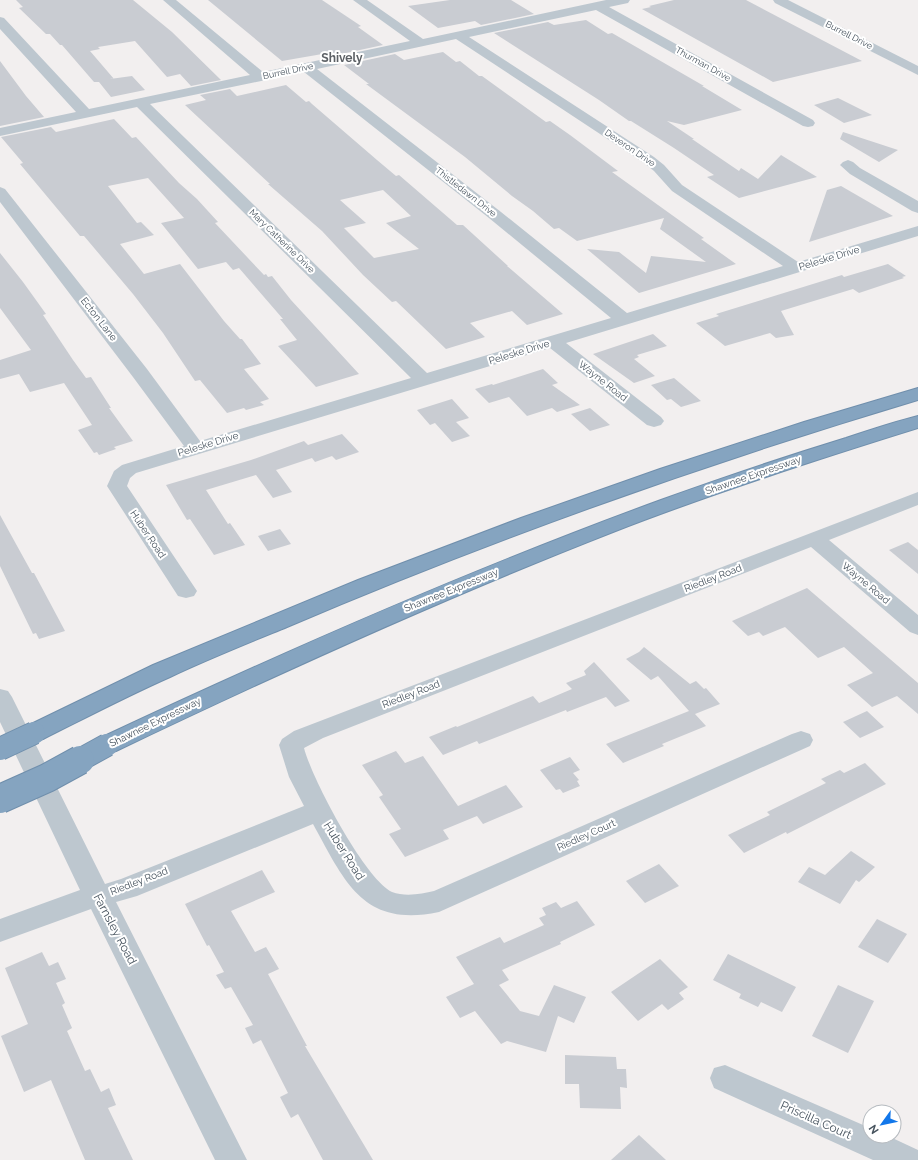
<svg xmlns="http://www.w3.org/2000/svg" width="918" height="1160" font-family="Raleway,sans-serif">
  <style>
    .building { fill: #c9ccd2; fill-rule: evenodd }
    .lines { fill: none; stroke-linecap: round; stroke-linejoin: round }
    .highway-casing { stroke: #708fac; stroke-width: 2 }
    .street { fill: #bdc7cf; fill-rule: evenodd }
    .highway { fill: #85a4c0; fill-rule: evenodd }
    .highway-bridge-far1-casing { stroke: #708fac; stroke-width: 24; stroke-linecap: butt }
    .highway-bridge-casing { stroke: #708fac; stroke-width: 30; stroke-linecap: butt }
    .highway-bridge-far1 { stroke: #85a4c0; stroke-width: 22 }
    .highway-bridge { stroke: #85a4c0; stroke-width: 28 }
    .labels { text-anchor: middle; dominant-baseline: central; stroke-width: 4; stroke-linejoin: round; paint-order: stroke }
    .far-street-label { font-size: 9px; fill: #47535e; stroke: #fff }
    .street-label { font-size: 10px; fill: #47535e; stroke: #fff }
    .far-district-label { font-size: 12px; font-weight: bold; fill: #5c6065; stroke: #fff }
    .near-street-label { font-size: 12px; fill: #47535e; stroke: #fff }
  </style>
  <rect width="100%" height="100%" fill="#f2efef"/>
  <!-- building -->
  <g class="building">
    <path d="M16,0H133L172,32L221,80L191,86L180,74L167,77L135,41L98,47L100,49L90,51L114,79H110L132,76L145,90L111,97L99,82H94L62,45H60L50,34H46L19,8L23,7Z"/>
    <path d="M208,0H322L361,26L358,27L383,45L332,56L328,53L282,61Z"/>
    <path d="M450,0H511L534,14L481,25L475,21L438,28L408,6Z"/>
    <path d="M674,0H746L862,61L773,82L642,9L651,7L649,6Z"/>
    <path d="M586,20L608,34L612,33L704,86H702L742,110L684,125L667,121L694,139H692L739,171L741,168L758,179L781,155L817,177L739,198L707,177L714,175L674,148L631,121H629L599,100L494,33L548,22L554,25Z"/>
    <path d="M443,52L456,62L460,61L479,76H482L546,122L550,121L570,135L618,171L612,172L704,238L701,239L736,264L639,293L587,249L619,252L646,273L651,256L706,262L660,229L664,218L577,241L559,228L554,229L533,211L512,196L465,157L366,84H369L344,65L395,54L404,60Z"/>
    <path d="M0,61L26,96L44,117L0,126Z"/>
    <path d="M286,85L306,102L309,101L312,104L377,160L396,176L399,175L457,225H463L508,266H507L563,314L527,325L512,311L470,323L485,337L446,349L396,301L392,302L363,275L322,231L268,184H270L185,105L206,100L200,95L230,89L237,96ZM383,190L411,216L386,223L419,249L374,258L344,228L366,223L340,200Z"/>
    <path d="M838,98L872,115L844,123L814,105Z"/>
    <path d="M114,119L132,138L136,137L179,183L197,199L218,222L215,223L264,275L266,274L268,277L272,276L291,300L359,374L316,387L278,346L297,340L280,319H283L239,268L233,270L226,262L198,269L161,223L184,218L148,178L108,186L137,223L141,222L154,235L120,244L144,274L180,264L224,321L240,339H242L261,364L244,369L269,399L260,402L264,405L246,410L244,408L227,413L200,380L195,381L163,333L133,294L84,236H80L20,164L23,163L1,137L51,127L56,132Z"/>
    <path d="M843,132L898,150L879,162L840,139Z"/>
    <path d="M841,186L893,216L809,242L827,190Z"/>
    <path d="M0,253L23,282L46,314L43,315L73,360L86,378L91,377L111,408H109L133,441L114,447L116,449L99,455L97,452L94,453L78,430L92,425L64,383L30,392L19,374L0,379V360L31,350L0,308Z"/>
    <path d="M888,264L906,276L902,277L904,278L859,293L853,289L781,311L794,335L776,338L770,333L725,346L696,323L719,316L716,314L842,275L844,277Z"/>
    <path d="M653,334L667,346L637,355L639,357L634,359L655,376L634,383L593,354Z"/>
    <path d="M543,369L558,383L552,385L580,405L557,412L552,408L527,416L509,397L489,403L475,389L492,384L493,385Z"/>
    <path d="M674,378L701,401L681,407L671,399L667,400L651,385Z"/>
    <path d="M452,399L469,418L456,422L470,436L452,442L435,423L430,425L417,410Z"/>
    <path d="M590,408L610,425L590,431L571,414Z"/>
    <path d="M342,434L359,452L336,460L332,456L315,462L312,458L276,470L292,492L273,498L256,475L206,490L228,524L230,523L245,545L214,555L190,519L187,520L166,485L251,460L304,441L308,445Z"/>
    <path d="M0,515L32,573H34L41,586L65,631L39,639L36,633L33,634L0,566Z"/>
    <path d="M280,529L291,544L268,551L258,536Z"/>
    <path d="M908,542L918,550V574L889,550Z"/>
    <path d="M807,588L918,683V714L897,696L872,707L847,685L873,673L844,647L818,658L785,627L763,636L759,632L748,636L732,621Z"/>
    <path d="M644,647L690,684L696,681L704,689L706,688L720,704L695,714L706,726L662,744L664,746L623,763L606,744L689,711L658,676L651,680L626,659L639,652Z"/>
    <path d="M594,662L630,701L615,707L606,697L567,712L566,710L479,744L477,741L443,755L429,737L456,726L457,727L533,696L539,703L572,689L566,683L586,675L584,671Z"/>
    <path d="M867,711L884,727L860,738L843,722Z"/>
    <path d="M396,751L405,763L423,756L458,806L506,785L523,807L483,824L477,816L443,830L449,839L405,857L389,834L401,829L379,797L383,795L362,765Z"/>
    <path d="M570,757L580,770L573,773L579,780L577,781L580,786L563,793L560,789L556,790L540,770Z"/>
    <path d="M865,763L886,784L787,834L786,832L744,853L728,835L770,815L767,812L826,783L821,779L840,770L844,773Z"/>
    <path d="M851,851L875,867L859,882L856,880L840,904L798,882L809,867L825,875Z"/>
    <path d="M659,864L679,886L645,903L626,881Z"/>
    <path d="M262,870L275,892L231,911L255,952L266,947L279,969L268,974L307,1046H305L373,1160H323L298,1114L291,1118L280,1097L288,1093L261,1040L253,1044L245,1028L253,1025L231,987L225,989L216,975L224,972L209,945L207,946L185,904Z"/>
    <path d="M577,901L595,925L560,942L561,944L502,970L509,980L499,985L520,1011L539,1016L554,985L586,997L574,1023L558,1016L546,1052L507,1041L501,1044L475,1011L460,1018L446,997L474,984L456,957L500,937L504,943L544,925L539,918L546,915L542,908L556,902L561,908Z"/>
    <path d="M877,919L907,934L888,963L858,947Z"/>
    <path d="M42,952L49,966L58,962L66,979L56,983L65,1003L62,1005L72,1028L67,1031L85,1071L90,1069L101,1092L109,1088L116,1105L108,1108L133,1160H85L51,1080L24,1092L1,1036L28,1024L5,968Z"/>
    <path d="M728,954L796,987L782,1012L761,1002L758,1007L739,998L741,994L713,980Z"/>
    <path d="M660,959L688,987L679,993L684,999L668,1010L662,1004L638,1021L611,992Z"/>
    <path d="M838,985L874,1001L848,1053L812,1036Z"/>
    <path d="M565,1055L616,1057L617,1069H626L627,1088L620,1087L621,1109L580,1108L579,1084H565Z"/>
    <path d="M639,1135L666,1160H611Z"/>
  </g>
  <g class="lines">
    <defs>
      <g id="highway">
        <path d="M918,388V400C704,464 493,539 287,627C248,643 208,659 170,677C127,696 85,718 43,739L34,742L25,739L22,733L25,727L153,665L358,580L521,518L660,469L804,422Z"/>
        <path d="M918,416V428C815,460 713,493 613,532C444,598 279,673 116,751L107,754L98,751L95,745L98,739C283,652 469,570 661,500C722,478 784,457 846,438C870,430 894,422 918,416Z"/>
      </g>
    </defs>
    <!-- highway casing -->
    <use href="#highway" class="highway-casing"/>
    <!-- street -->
    <g class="street">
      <path d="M163,0H176L263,72L410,41L353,0H367L423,39L606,0H630L628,3L609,7L813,120L815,123L813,126L808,127L803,126L596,10L469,37L654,157L664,165L682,185L798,262L918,226V236L566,343L661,417L664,421L661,425L654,427L647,425L550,348L136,473L130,478L127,486L197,591L194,596L186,598L178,596L107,486L114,471L122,465L184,446L133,377L0,202V187L5,189L147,369L200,441L411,378L137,107L0,136V128L76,112L0,29V17L4,18L89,109L250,75ZM456,39L644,163L654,171L672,191L783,266L627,313L501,212L317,69ZM304,72L489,218L611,318L427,373L150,104Z"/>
      <path d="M773,0H788L918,66V75L775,3Z"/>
      <path d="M848,160L853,162L860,168L918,201V213L912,211L850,174L840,165L843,162Z"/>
      <path d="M918,492V505L829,540L918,615V635L910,632L811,547L323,738L304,748C312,779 365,879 392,892C405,897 422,894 434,891L792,734L801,731L810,734L813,740L810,746L439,912C363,928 345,882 313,824L137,896L116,902L247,1160H215L91,909L0,942V919L80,890L0,722V689L8,691L12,697L105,884L121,879L304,806L289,777L279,745L282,739L294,731Z"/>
      <path d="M725,1065L870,1128V1136H888L918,1150V1160H873L714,1088L710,1078L714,1068Z"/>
    </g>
    <!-- highway -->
    <use href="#highway" class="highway"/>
    <defs>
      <g id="highway-bridge-far1">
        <path d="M0,749L34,733"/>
        <path d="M78,761L107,745"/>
      </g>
      <path id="highway-bridge" d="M0,799L47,778L80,760"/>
    </defs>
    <!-- highway-bridge-far1 casing -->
    <use href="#highway-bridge-far1" class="highway-bridge-far1-casing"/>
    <!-- highway-bridge casing -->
    <use href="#highway-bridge" class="highway-bridge-casing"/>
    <!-- highway-bridge-far1 -->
    <use href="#highway-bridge-far1" class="highway-bridge-far1"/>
    <!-- highway-bridge -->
    <use href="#highway-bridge" class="highway-bridge"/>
  </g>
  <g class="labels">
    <!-- far-street labels -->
    <g class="far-street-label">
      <text transform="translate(849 35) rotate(27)">Burrell Drive</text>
      <text transform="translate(703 64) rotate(29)">Thurman Drive</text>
      <text transform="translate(288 71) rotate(-12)">Burrell Drive</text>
      <text transform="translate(630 148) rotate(34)">Deveron Drive</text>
      <text transform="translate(466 192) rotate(38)">Thistledawn Drive</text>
      <text transform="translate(282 241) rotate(44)">Mary Catherine Drive</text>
    </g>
    <!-- street labels -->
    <g class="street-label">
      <text transform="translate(829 258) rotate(-17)">Peleske Drive</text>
      <text transform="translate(99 319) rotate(52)">Ecton Lane</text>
      <text transform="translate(519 352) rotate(-17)">Peleske Drive</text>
      <text transform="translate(603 381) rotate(38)">Wayne Road</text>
      <text transform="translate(208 444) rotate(-17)">Peleske Drive</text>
      <text transform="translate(753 475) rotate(-19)">Shawnee Expressway</text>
      <text transform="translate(148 534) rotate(56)">Huber Road</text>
      <text transform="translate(713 578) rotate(-21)">Riedley Road</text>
      <text transform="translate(866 583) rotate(40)">Wayne Road</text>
      <text transform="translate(451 590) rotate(-22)">Shawnee Expressway</text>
      <text transform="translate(411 694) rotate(-21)">Riedley Road</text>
      <text transform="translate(155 722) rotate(-26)">Shawnee Expressway</text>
      <text transform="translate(586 835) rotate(-24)">Riedley Court</text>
      <text transform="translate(139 881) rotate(-21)">Riedley Road</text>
    </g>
    <!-- far-district labels -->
    <g class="far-district-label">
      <text x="342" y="58">Shively</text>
    </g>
    <!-- near-street labels -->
    <g class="near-street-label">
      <text transform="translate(344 851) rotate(58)">Huber Road</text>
      <text transform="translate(115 929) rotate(62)">Farnsley Road</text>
      <text transform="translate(816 1120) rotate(24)">Priscilla Court</text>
    </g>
  </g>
  <!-- north arrow -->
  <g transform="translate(882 1124) rotate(237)"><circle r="19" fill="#ffffff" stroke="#b5babf"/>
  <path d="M0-3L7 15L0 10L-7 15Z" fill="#1277ea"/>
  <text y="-6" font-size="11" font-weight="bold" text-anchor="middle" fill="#47535e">N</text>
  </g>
</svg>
